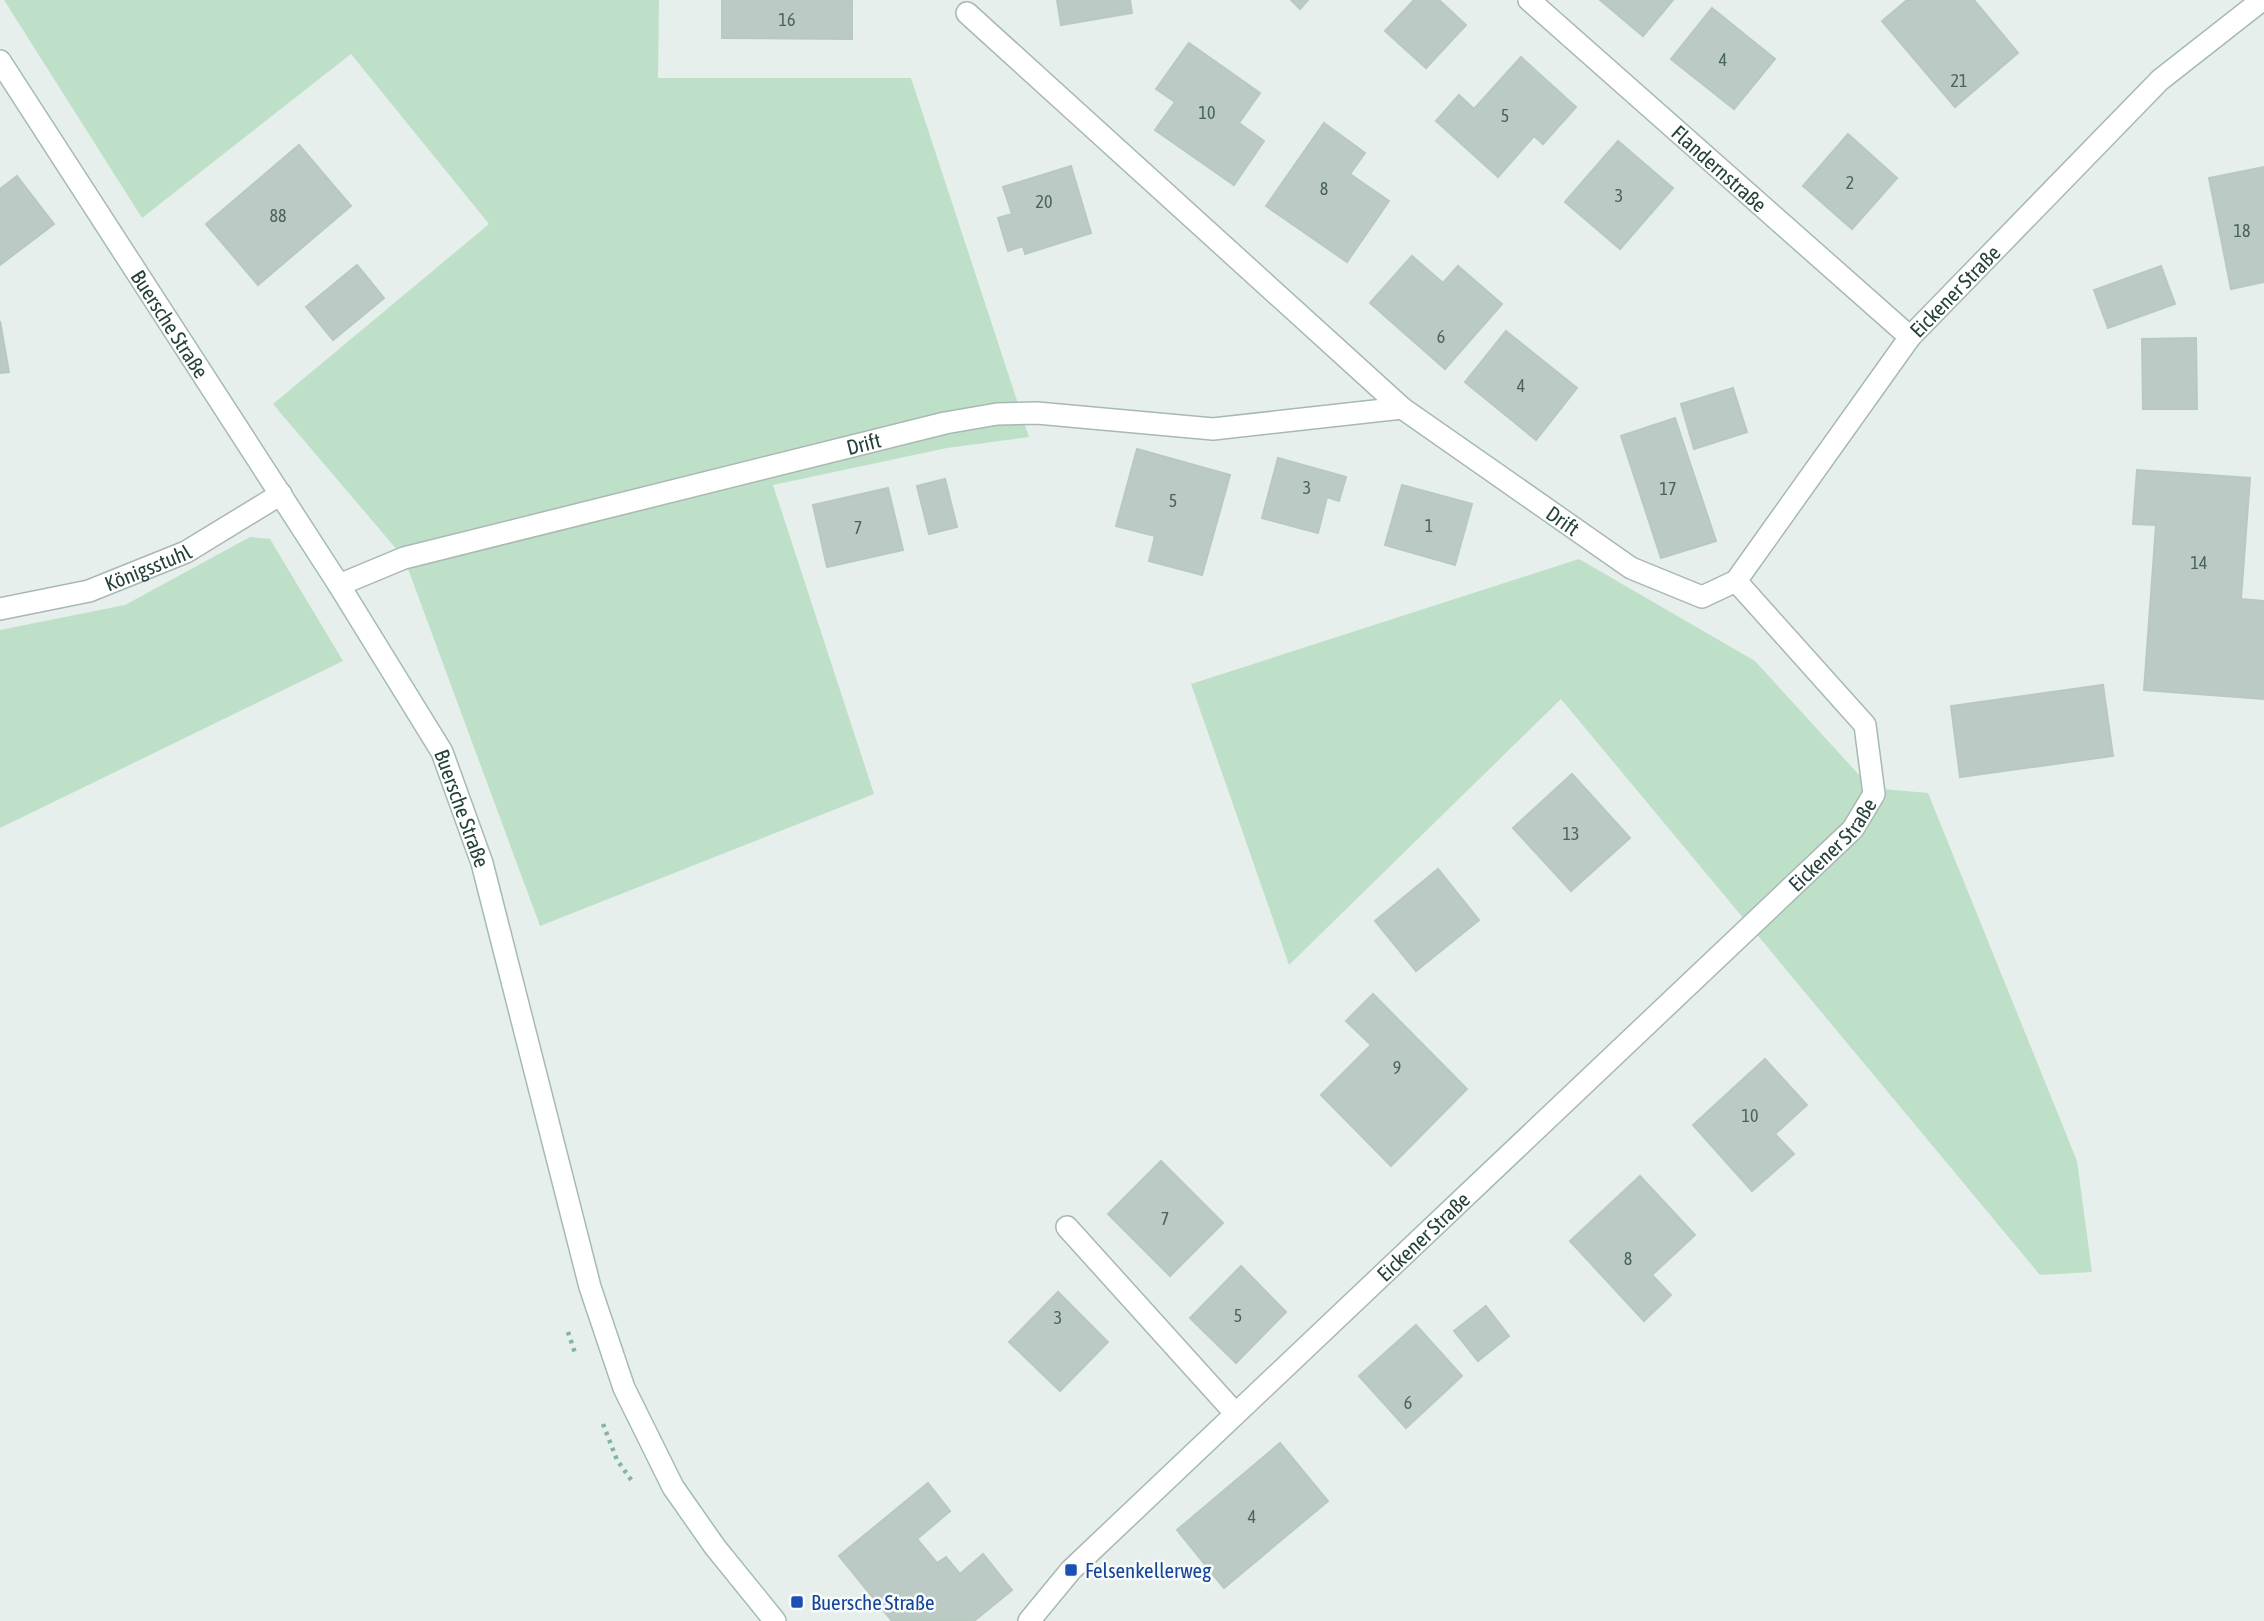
<svg xmlns="http://www.w3.org/2000/svg" width="2264" height="1621" font-family="'Asap Condensed',sans-serif">
  <style>
    .green { fill: #bfe0c8 }
    .building { fill: #bbcac4; stroke: #b8c9c2; stroke-width: 2 }
    .lines { fill: none; stroke-linecap: round; stroke-linejoin: round }
    .lane-casing { stroke: #a8b8b2; stroke-width: 24 }
    .street-casing { stroke: #a8b8b2; stroke-width: 24 }
    .secondary-casing { stroke: #a4bbb3; stroke-width: 24 }
    .path { stroke: #86b3a5; stroke-width: 4.5; stroke-dasharray: 3.5 5; stroke-linecap: butt }
    .lane { stroke: #fff; stroke-width: 21 }
    .street { stroke: #fff; stroke-width: 21 }
    .secondary { stroke: #fff; stroke-width: 21 }
    .transit-dot { fill: #1a4fb4; stroke: #f7fbf9; stroke-width: 2.5 }
    .labels { text-anchor: middle; dominant-baseline: central; stroke-width: 5; stroke-linejoin: round; paint-order: stroke }
    .number-label { font-size: 18px; fill: #4a645c }
    .street-label { font-size: 21px; fill: #24423a; stroke: #f7fbf9 }
    .transit-label { font-size: 21px; fill: #164399; stroke: #f7fbf9; text-anchor: start }
  </style>
  <rect width="100%" height="100%" fill="#e6efeb"/>
  <!-- green -->
  <g class="green">
    <path d="M4,0H659L658,78H911L1029,437L947,448L773,485L874,794L540,926L404,558L273,404L489,224L351,54L142,218Z"/>
    <path d="M250,537L270,539L343,661L0,828V630L125,605Z"/>
    <path d="M1579,559L1755,661L1871,788L1928,793L2077,1161L2092,1272L2040,1275L1561,699L1289,965L1191,684Z"/>
  </g>
  <!-- building -->
  <g class="building">
    <path d="M722,0H852V39L722,38Z"/>
    <path d="M1057,0H1130L1132,13L1061,25Z"/>
    <path d="M1291,0H1308L1300,9Z"/>
    <path d="M1414,0H1439L1466,25L1426,68L1385,31Z"/>
    <path d="M1600,0H1673L1643,36Z"/>
    <path d="M1907,0H1974L2018,53L1955,107L1882,21Z"/>
    <path d="M1712,8L1775,59L1734,109L1671,59Z"/>
    <path d="M1189,43L1260,93L1239,123L1264,141L1234,185L1155,130L1175,102L1156,89Z"/>
    <path d="M1521,57L1576,107L1543,144L1534,136L1498,177L1436,121L1459,95L1474,109Z"/>
    <path d="M1324,123L1365,153L1350,174L1389,201L1347,262L1266,206Z"/>
    <path d="M1848,134L1897,178L1852,229L1803,186Z"/>
    <path d="M1618,141L1673,188L1620,249L1565,202Z"/>
    <path d="M299,145L351,206L258,285L206,224Z"/>
    <path d="M1071,166L1091,233L1025,254L1023,246L1008,251L998,218L1012,214L1003,187Z"/>
    <path d="M2264,167V282L2231,289L2209,178Z"/>
    <path d="M17,176L54,224L0,265V189Z"/>
    <path d="M1412,256L1443,283L1458,266L1502,304L1445,369L1370,303Z"/>
    <path d="M357,265L384,298L333,340L306,307Z"/>
    <path d="M2161,266L2175,304L2108,328L2094,290Z"/>
    <path d="M0,321L9,372L0,373Z"/>
    <path d="M1506,331L1577,388L1536,440L1465,382Z"/>
    <path d="M2196,338L2197,409H2143L2142,339Z"/>
    <path d="M1733,388L1747,432L1694,449L1681,404Z"/>
    <path d="M1675,418L1716,541L1661,558L1621,436Z"/>
    <path d="M1137,449L1230,475L1202,575L1149,561L1155,536L1116,526Z"/>
    <path d="M1278,458L1346,477L1339,501L1327,497L1318,533L1262,518Z"/>
    <path d="M2137,470L2250,478L2241,599L2264,601V699L2144,690L2156,525L2133,524Z"/>
    <path d="M945,479L957,527L929,534L917,486Z"/>
    <path d="M1402,485L1472,504L1455,565L1385,545Z"/>
    <path d="M888,488L903,550L827,567L813,505Z"/>
    <path d="M2103,685L2113,756L1960,777L1951,706Z"/>
    <path d="M1572,774L1630,838L1571,891L1513,828Z"/>
    <path d="M1438,869L1479,920L1416,971L1375,921Z"/>
    <path d="M1373,994L1467,1089L1391,1166L1321,1095L1371,1045L1346,1021Z"/>
    <path d="M1765,1059L1807,1105L1775,1134L1794,1154L1752,1191L1693,1125Z"/>
    <path d="M1161,1161L1223,1223L1170,1276L1108,1214Z"/>
    <path d="M1640,1176L1695,1235L1652,1275L1671,1295L1644,1321L1570,1241Z"/>
    <path d="M1241,1266L1286,1312L1236,1363L1190,1318Z"/>
    <path d="M1058,1292L1108,1342L1060,1391L1009,1342Z"/>
    <path d="M1486,1306L1509,1336L1478,1361L1454,1331Z"/>
    <path d="M1416,1325L1462,1376L1406,1428L1359,1376Z"/>
    <path d="M1280,1443L1328,1501L1224,1588L1177,1530Z"/>
    <path d="M928,1483L950,1511L917,1539L937,1563L946,1557L960,1574L983,1554L1012,1590L974,1621H892L839,1556Z"/>
  </g>
  <g class="lines">
    <defs>
      <path id="lane" d="M1067,1227L1235,1413"/>
      <g id="street">
        <path id="s1" d="M1529,0L1910,337"/>
        <path id="s2" d="M967,13L1402,408L1631,568L1702,597L1736,581"/>
        <path id="s3" d="M339,585L404,558L945,423L997,414L1037,413L1213,429L1402,408"/>
        <path id="s4" d="M0,609L89,591L186,552L281,494"/>
        <path id="s5" d="M1029,1621L1071,1570L1853,829L1874,794L1865,725L1736,581L1910,337L2160,80L2262,0"/>
      </g>
      <g id="secondary">
        <path id="s6" d="M0,61L339,585L442,752L482,863L590,1287L624,1388L673,1487L715,1547L775,1621"/>
      </g>
    </defs>
    <!-- lane casing -->
    <use href="#lane" class="lane-casing"/>
    <!-- street casing -->
    <use href="#street" class="street-casing"/>
    <!-- secondary casing -->
    <use href="#secondary" class="secondary-casing"/>
    <!-- path -->
    <g class="path">
      <path d="M568,1332L575,1353"/>
      <path d="M603,1424L617,1460L632,1481"/>
    </g>
    <!-- lane -->
    <use href="#lane" class="lane"/>
    <!-- street -->
    <use href="#street" class="street"/>
    <!-- secondary -->
    <use href="#secondary" class="secondary"/>
  </g>
  <!-- markers -->
  <g class="transit-dot">
    <rect x="1064" y="1563" width="14" height="14" rx="3.5"/>
    <rect x="790" y="1595" width="14" height="14" rx="3.5"/>
  </g>
  <g class="labels">
    <!-- number labels -->
    <g class="number-label">
      <text x="787" y="19">16</text>
      <text x="1723" y="59">4</text>
      <text x="1959" y="80">21</text>
      <text x="1207" y="112">10</text>
      <text x="1505" y="115">5</text>
      <text x="1850" y="182">2</text>
      <text x="1324" y="188">8</text>
      <text x="1619" y="195">3</text>
      <text x="1044" y="201">20</text>
      <text x="278" y="215">88</text>
      <text x="2242" y="230">18</text>
      <text x="1441" y="336">6</text>
      <text x="1521" y="385">4</text>
      <text x="1307" y="487">3</text>
      <text x="1668" y="488">17</text>
      <text x="1173" y="500">5</text>
      <text x="1429" y="525">1</text>
      <text x="858" y="527">7</text>
      <text x="2199" y="562">14</text>
      <text x="1571" y="833">13</text>
      <text x="1397" y="1067">9</text>
      <text x="1750" y="1115">10</text>
      <text x="1165" y="1218">7</text>
      <text x="1628" y="1258">8</text>
      <text x="1238" y="1315">5</text>
      <text x="1058" y="1317">3</text>
      <text x="1408" y="1402">6</text>
      <text x="1252" y="1516">4</text>
    </g>
    <!-- street labels -->
    <g class="street-label">
      <text stroke="none"><textPath href="#s1" startOffset="254">Flandernstraße</textPath></text>
      <text stroke="none"><textPath href="#s5" startOffset="1811">Eickener Straße</textPath></text>
      <text stroke="none"><textPath href="#s6" startOffset="313">Buersche Straße</textPath></text>
      <text stroke="none"><textPath href="#s3" startOffset="544">Drift</textPath></text>
      <text stroke="none"><textPath href="#s2" startOffset="784">Drift</textPath></text>
      <text stroke="none"><textPath href="#s4" startOffset="154">Königsstuhl</textPath></text>
      <text stroke="none"><textPath href="#s6" startOffset="880">Buersche Straße</textPath></text>
      <text stroke="none"><textPath href="#s5" startOffset="1118">Eickener Straße</textPath></text>
      <text stroke="none"><textPath href="#s5" startOffset="551">Eickener Straße</textPath></text>
    </g>
    <!-- transit labels -->
    <g class="transit-label">
      <text x="1085" y="1570">Felsenkellerweg</text>
      <text x="811" y="1602">Buersche Straße</text>
    </g>
  </g>
</svg>
